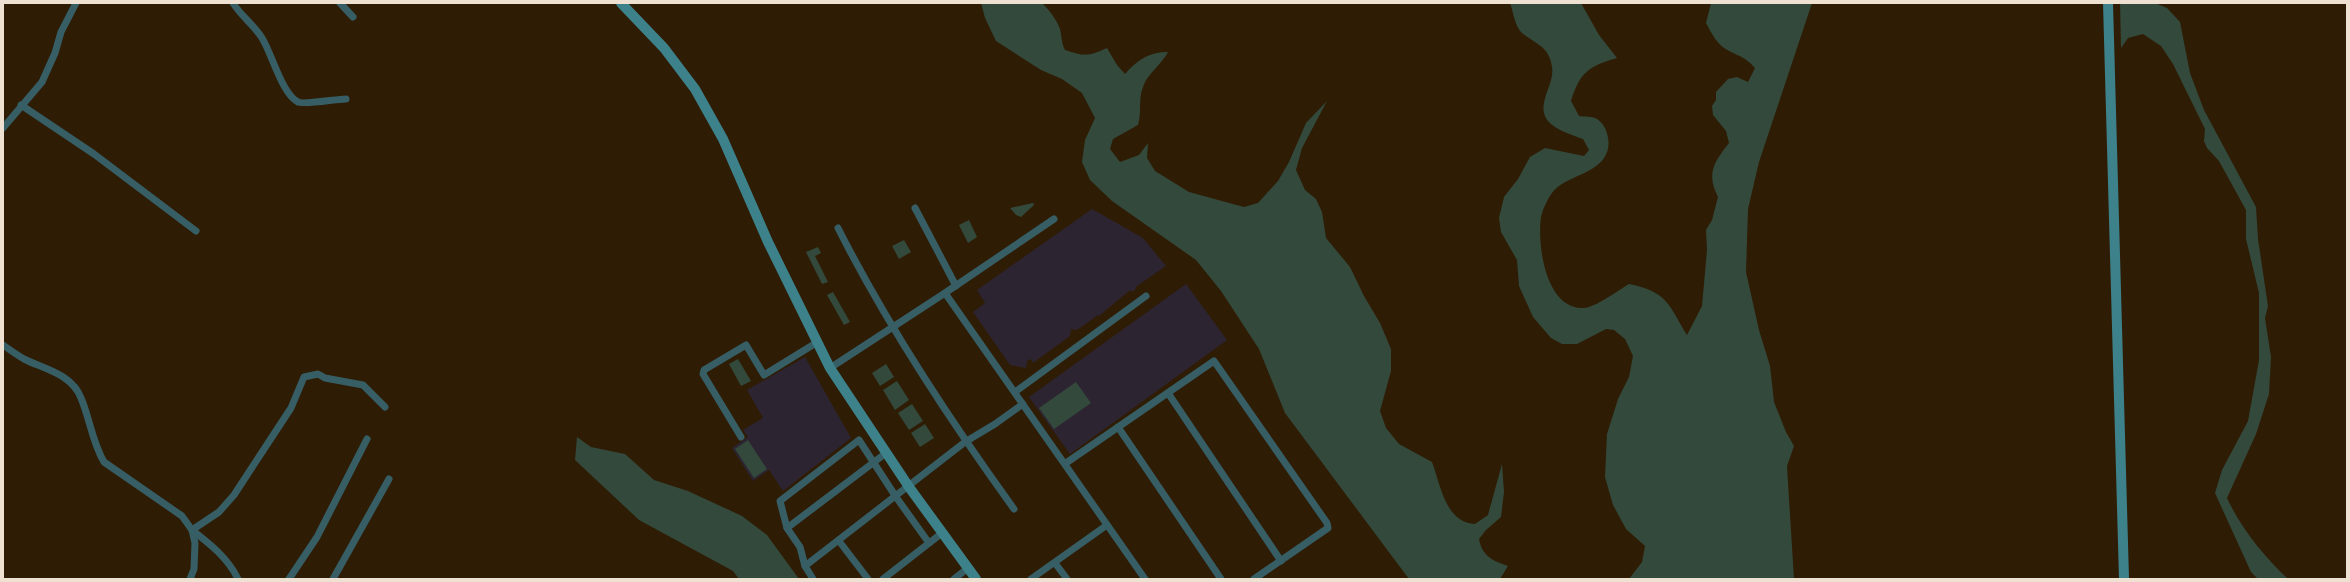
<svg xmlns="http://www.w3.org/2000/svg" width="2350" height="582" font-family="Roboto,sans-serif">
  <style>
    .education { fill: #2d2432 }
    .green { fill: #33493b }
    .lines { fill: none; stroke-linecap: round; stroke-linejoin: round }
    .street { stroke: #365e64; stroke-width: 7 }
    .secondary { stroke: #3d818a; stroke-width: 10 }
  </style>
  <rect width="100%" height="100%" fill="#2f1c04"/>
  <!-- education -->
  <g class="education">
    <path d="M1092,209L1143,238L1166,266L1137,286L1134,291H1129L1099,316L1098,315L1077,330L1071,329L1070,336L1033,363L1031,359L1027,361L1026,368L1010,365L973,312L985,303L977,290Z"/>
    <path d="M1186,284L1227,340L1070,454L1029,397Z"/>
    <path d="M805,357L851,438L783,491L769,470L753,481L732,448L748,437L743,430L763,418L747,390Z"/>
  </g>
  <!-- green -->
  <g class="green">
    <path d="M981,3H1042C1050,11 1056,19 1060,29C1062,37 1061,42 1065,50C1085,57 1089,56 1107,48L1117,65L1125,74C1137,60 1149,52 1168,52C1162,64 1147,74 1143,87C1138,99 1142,112 1138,125L1113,139L1110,149L1120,162L1139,155L1148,143L1147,158L1155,171L1189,192L1244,207L1258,203L1278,181L1289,162L1306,123L1327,101L1302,148L1296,170L1305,190L1316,199L1322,212L1326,238L1350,267L1364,296L1380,323L1391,349V371L1380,411L1386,428L1399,444L1432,462C1441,486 1445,522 1475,524L1488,515L1502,464L1504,492L1501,517L1486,530L1479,539C1482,556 1493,561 1508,566L1500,579H1409L1285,413L1259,349L1221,291L1196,260L1112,201L1090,180L1082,162L1085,140L1095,118L1082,93L1062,79L1041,70L996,41L985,18Z"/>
    <path d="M1510,3H1581L1599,35L1617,58C1589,66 1580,72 1571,101L1579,116C1584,117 1593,116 1597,119C1607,125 1611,142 1607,152C1599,175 1565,175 1552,193C1548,198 1542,211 1541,217C1537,246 1546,310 1584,308C1594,308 1619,290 1629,284C1668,292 1668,304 1687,335L1702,306L1707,250L1706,230L1712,220L1718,197C1706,174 1714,162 1729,143L1726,131L1713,115L1712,106L1716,100V92L1728,79L1737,77L1748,82L1755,68C1745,57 1741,57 1729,51C1717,45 1712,34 1706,23L1711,3H1812L1759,162L1748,209L1746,272L1759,330L1770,366L1774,402L1786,432L1794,446L1787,466L1794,579H1629L1642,562L1645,546L1626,529L1613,505L1605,477L1607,434L1618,399L1629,377L1633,356L1625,339L1614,330L1606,329L1577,344H1562L1551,338L1533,317L1519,286L1517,260L1501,232L1499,218L1504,197L1518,179L1530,157L1545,148L1584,156L1589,150L1583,139C1572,135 1552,129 1546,118C1537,102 1555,84 1552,67C1549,45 1534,44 1521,32C1515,26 1513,11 1510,3Z"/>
    <path d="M2120,3H2155L2167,8L2180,22L2190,73L2204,110L2256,207L2258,239L2268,306L2265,318L2271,357L2269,394L2256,434L2227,498C2242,530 2263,555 2288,579H2258L2251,572L2215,493L2222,470L2248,421L2259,360V293L2246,239V210L2219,161L2207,148L2204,141L2205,129L2173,64L2161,46L2143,34L2128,38L2121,48Z"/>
    <path d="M1033,203L1034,205L1021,217L1016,215L1010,208Z"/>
    <path d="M969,220L977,237L968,243L959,225Z"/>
    <path d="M904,240L911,252L899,259L892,246Z"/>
    <path d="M818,247L821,253L815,256L828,282L822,284L806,252Z"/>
    <path d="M833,292L850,322L844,325L827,295Z"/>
    <path d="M738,359L751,381L741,386L729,364Z"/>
    <path d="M886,364L894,377L880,386L872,373Z"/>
    <path d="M897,381L909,400L895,410L883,390Z"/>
    <path d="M1076,382L1091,403L1054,429L1039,408Z"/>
    <path d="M912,404L923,421L909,430L898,413Z"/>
    <path d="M925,424L934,438L920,447L911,433Z"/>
    <path d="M577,437L591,447L625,454L654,480L688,491L742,516L767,535L799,579H739L733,571L639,520L575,460Z"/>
    <path d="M748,440L767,469L754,478L735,449Z"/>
  </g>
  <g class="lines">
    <!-- street -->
    <g class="street">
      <path d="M233,3C241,16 254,25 262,38C272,54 282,94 298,102C303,105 337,99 346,99"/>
      <path d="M340,3L353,17"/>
      <path d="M21,105L94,154L196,231"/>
      <path d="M3,128L42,82L55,53L61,32L76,3"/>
      <path d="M915,208L956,286"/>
      <path d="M838,228C888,327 949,419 1014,509"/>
      <path d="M945,293L1054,219"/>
      <path d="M3,345C10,350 17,355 24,359C44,369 72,374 81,398C90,419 92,442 104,462L182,516L192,530L195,543L194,569L190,579"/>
      <path d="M830,368L945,293L1145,579"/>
      <path d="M1015,392L1146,296"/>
      <path d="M1168,393L1281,561"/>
      <path d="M1118,427L1221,579"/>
      <path d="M741,437L703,374L704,370L746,345L764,375L816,343"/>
      <path d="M1066,463L1214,361L1327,523L1328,528L1254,579"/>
      <path d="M787,528L886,453"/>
      <path d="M839,541L868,579"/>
      <path d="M1055,563L1067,579"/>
      <path d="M805,566L965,442L995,424L1023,404"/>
      <path d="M238,579C228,558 210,544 192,530L219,512L234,495L291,408L304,377L318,374L325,378L363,385L385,407"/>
      <path d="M289,579L317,537L367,439"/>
      <path d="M333,579L389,479"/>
      <path d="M813,579L805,566L800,547L787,528L780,501L859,440L896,497L929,543"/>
      <path d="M883,579L942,533"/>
      <path d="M954,579L968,568"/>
      <path d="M1031,579L1107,525"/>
    </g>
    <!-- secondary -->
    <g class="secondary">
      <path d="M621,3L664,48L695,89L723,139L768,242L830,368L909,487L976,579"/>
      <path d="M2108,3L2124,579"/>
    </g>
  </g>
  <!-- border -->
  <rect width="2350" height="582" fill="none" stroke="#eee1d2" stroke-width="8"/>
</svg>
